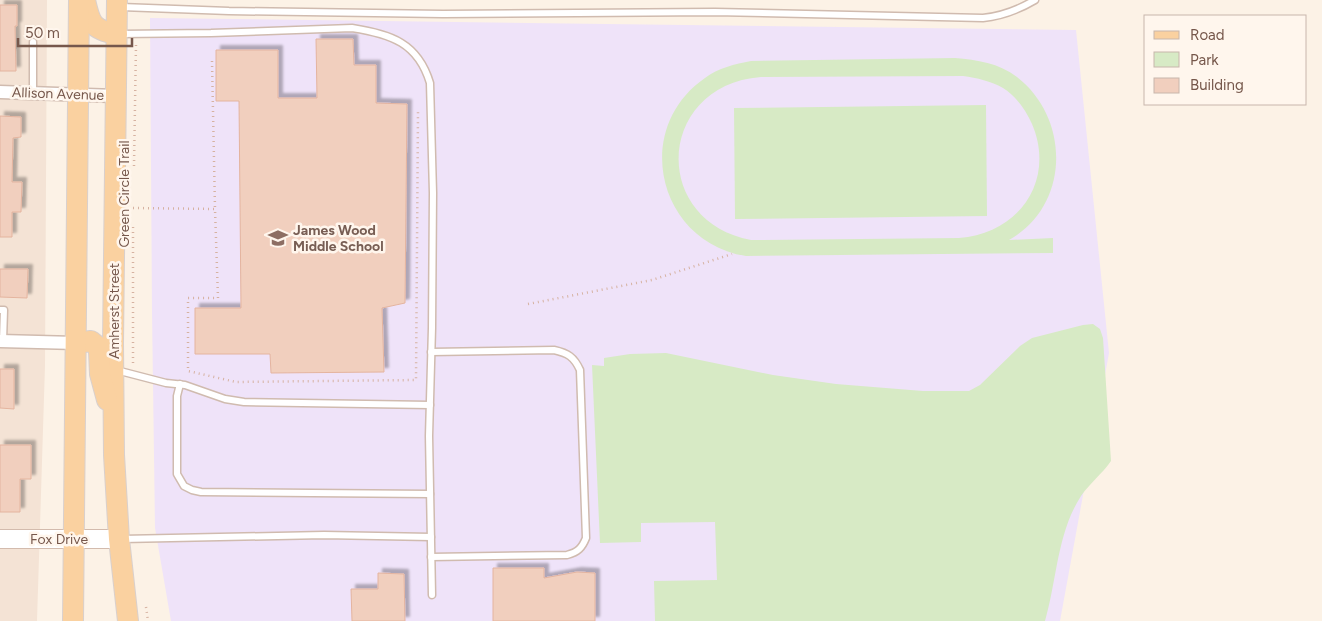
<svg xmlns="http://www.w3.org/2000/svg" width="1322" height="621" font-family="Figtree,sans-serif">
  <style>
    .residential { fill: #f4e3d5 }
    .education { fill: #efe3f9 }
    .green { fill: #d7eac5; fill-rule: evenodd }
    .building { fill: #f1cfbe; stroke: #e4b49f; filter: url(#shadow) }
    .lines { fill: none; stroke-linecap: round; stroke-linejoin: round }
    .lane-casing { stroke: #d0bbaf; stroke-width: 9 }
    .street-casing { stroke: #d0bbaf; stroke-width: 15 }
    .secondary-casing { stroke: #d3bbad; stroke-width: 20 }
    .primary-casing { stroke: #d9d0cd; stroke-width: 22 }
    .path { stroke: #d6b2a1; stroke-width: 2.5; stroke-dasharray: 1 4; stroke-linecap: butt }
    .lane { stroke: #fff; stroke-width: 6 }
    .street { stroke: #fff; stroke-width: 12 }
    .secondary { stroke: #fff; stroke-width: 18 }
    .primary { stroke: #fad1a0; stroke-width: 20 }
    .labels { text-anchor: middle; dominant-baseline: central; stroke-width: 5; stroke-linejoin: round; paint-order: stroke }
    .street-label { font-size: 14px; fill: #76574b; stroke: #fff6ed }
    .education-label { font-size: 14px; font-weight: bold; fill: #785e54; stroke: #fff6ed; text-anchor: start }
  </style>
  <defs>
    <filter id="shadow"><feDropShadow dx="4.5" dy="-4.5" stdDeviation="1" flood-color="#0004"/></filter>
  </defs>
  <rect width="100%" height="100%" fill="#fcf2e6"/>
  <!-- residential -->
  <path class="residential" d="M0,0H47L45,366L37,621H0Z"/>
  <!-- education -->
  <path class="education" d="M150,18L1076,30L1109,353L1060,621H171L155,528L152,312Z"/>
  <!-- green -->
  <g class="green">
    <path d="M955,58C977,60 999,63 1017,77C1071,119 1070,206 1009,240L1053,238V253L746,256C658,242 631,129 705,78C718,68 735,64 751,61ZM963,76C977,78 991,81 1003,88C1016,96 1026,110 1032,124C1056,180 1019,234 959,238L751,240C649,220 657,85 761,77Z"/>
    <path d="M986,105L987,216L735,219L734,108Z"/>
    <path d="M1093,324L1100,329L1103,338L1111,461C1102,474 1090,483 1081,496C1057,533 1057,580 1045,621H655L654,581L717,580L715,522L641,523V542L600,543L592,365L604,366V358L630,354L666,353L773,375L836,384L923,391H969L980,385L1020,346L1032,338L1083,325Z"/>
  </g>
  <!-- building -->
  <g class="building">
    <path d="M0,5H17V26H15L16,71H0Z"/>
    <path d="M316,39H353L354,65H376V103L407,104L405,303L382,308L384,372L271,373L270,354H195V308H241L239,101H216V50H278V98H317Z"/>
    <path d="M0,116L21,117V137L13,138L12,182H22L21,212H12V237H0Z"/>
    <path d="M0,269H28L27,298L0,297Z"/>
    <path d="M0,369H14V409L0,408Z"/>
    <path d="M0,445H31V479H20V512H0Z"/>
    <path d="M493,568H544V578L577,572L595,573V621H493Z"/>
    <path d="M378,573L404,574L405,621H352L351,589H378Z"/>
  </g>
  <g class="lines">
    <defs>
      <g id="lane">
        <path d="M121,7L229,11L443,14L715,12L983,18C1003,16 1018,10 1035,0"/>
        <path d="M120,34L211,33L352,28C391,34 418,43 430,83L433,193L432,328L429,436L432,595"/>
        <path d="M33,93V42"/>
        <path d="M0,310H4L3,341"/>
        <path d="M116,370L166,383L185,385L225,399L244,402L430,405"/>
        <path d="M180,384L177,396V474L184,486L192,490L201,492L430,494"/>
        <path d="M122,539L324,535L431,537"/>
        <path d="M431,557L567,555C578,552 582,548 586,538L580,370C574,357 568,353 554,350L431,352"/>
      </g>
      <g id="street">
        <path d="M0,92L116,96"/>
        <path d="M0,341L76,343"/>
      </g>
      <path id="secondary" d="M0,539H119"/>
      <g id="primary">
        <path d="M85,0C90,23 92,30 117,34"/>
        <path d="M117,0L113,343L114,455L119,539L128,621"/>
        <path d="M76,343L91,341L97,346L99,351L100,374L107,400"/>
        <path d="M73,621L79,0"/>
      </g>
    </defs>
    <!-- lane casing -->
    <use href="#lane" class="lane-casing"/>
    <!-- street casing -->
    <use href="#street" class="street-casing"/>
    <!-- secondary casing -->
    <use href="#secondary" class="secondary-casing"/>
    <!-- primary casing -->
    <use href="#primary" class="primary-casing"/>
    <!-- path -->
    <g class="path">
      <path d="M212,61L215,209"/>
      <path d="M134,166L136,44"/>
      <path d="M133,208L215,209L218,298H188V371L236,382L416,380L418,112"/>
      <path d="M528,304L652,280L732,254"/>
      <path d="M133,363V224"/>
      <path d="M146,607L148,621"/>
    </g>
    <!-- lane -->
    <use href="#lane" class="lane"/>
    <!-- street -->
    <use href="#street" class="street"/>
    <!-- secondary -->
    <use href="#secondary" class="secondary"/>
    <!-- primary -->
    <use href="#primary" class="primary"/>
  </g>
  <!-- icons -->
  <defs>
    <symbol id="school-bare" viewBox="-9 -9 18 18"><path d="M0-5L7-2L0 1L-7-2ZM-4 1L0 2.5L4 1V4Q0 6-4 4Z" fill="#8d6e63" stroke="#fff6ed" stroke-width="2.5" paint-order="stroke"/></symbol>
  </defs>
  <g fill-rule="evenodd">
    <use href="#school-bare" x="264" y="224" width="28" height="28"/>
  </g>
  <g class="labels">
    <!-- street labels -->
    <g class="street-label">
      <text transform="translate(58 94) rotate(2)">Allison Avenue</text>
      <text transform="translate(124 194) rotate(-90)">Green Circle Trail</text>
      <text transform="translate(114 311) rotate(-90)">Amherst Street</text>
      <text x="59" y="539">Fox Drive</text>
    </g>
    <!-- education labels -->
    <g class="education-label">
      <text x="293" y="230">James Wood<tspan x="293" dy="16">Middle School</tspan></text>
    </g>
  </g>
  <!-- legend -->
  <rect x="1144" y="15" width="162" height="90" fill="#fff6ed" stroke="#c8b6ac"/>
  <rect x="1154" y="31" width="25" height="8" fill="#fad1a0" stroke="#c8b6ac"/>
  <text x="1190" y="40" font-size="15" fill="#76574b">Road</text>
  <rect x="1154" y="52" width="25" height="15" fill="#d7eac5" stroke="#c8b6ac"/>
  <text x="1190" y="65" font-size="15" fill="#76574b">Park</text>
  <rect x="1154" y="78" width="25" height="15" fill="#f1cfbe" stroke="#c8b6ac"/>
  <text x="1190" y="90" font-size="15" fill="#76574b">Building</text>
  <!-- scale -->
  <path d="M18 38v8h114v-8" fill="none" stroke="#76574b" stroke-width="2.5"/>
  <text x="25" y="38" font-size="15" fill="#76574b" stroke="#fff6ed" stroke-width="4" paint-order="stroke">50 m</text>
</svg>
